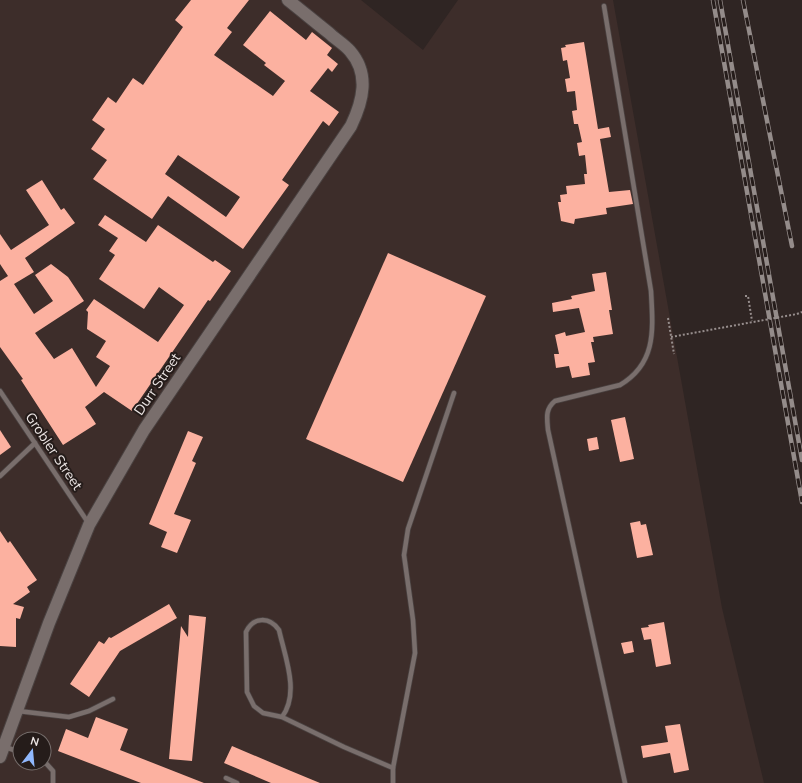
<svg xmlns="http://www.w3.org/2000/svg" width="802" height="783" font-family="Mulish,sans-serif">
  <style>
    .built { fill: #3d2d2a; fill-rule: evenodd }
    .building { fill: #fcb1a0; fill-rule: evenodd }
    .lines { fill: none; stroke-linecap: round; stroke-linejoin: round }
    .service-casing { stroke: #4a4241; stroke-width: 6 }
    .tertiary-casing { stroke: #4a4241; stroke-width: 14 }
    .path { stroke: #978e8d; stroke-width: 2; stroke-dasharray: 2 2; stroke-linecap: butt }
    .service { stroke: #796e6c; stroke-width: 4.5 }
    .tertiary { stroke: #796e6c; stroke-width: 12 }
    .rail-casing { stroke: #948c8a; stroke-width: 4.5 }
    .rail { stroke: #251c1a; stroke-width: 3; stroke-dasharray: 9; stroke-linecap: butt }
    .path-bridge { stroke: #978e8d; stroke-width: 2; stroke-dasharray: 2 2; stroke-linecap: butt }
    .labels { text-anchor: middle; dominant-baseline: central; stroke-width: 4; stroke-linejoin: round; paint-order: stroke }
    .street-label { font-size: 14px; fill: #ede6e5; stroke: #251c1a }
  </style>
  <rect width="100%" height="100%" fill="#2f2523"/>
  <!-- built -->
  <path class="built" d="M0,0H361L423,50L458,0H613L722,608L764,783H0ZM20,739H44V763H20Z"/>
  <!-- building -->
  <g class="building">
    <path d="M191,0H249L227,28L232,32L214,55L273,96L285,81L264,65L266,63L243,45L270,11L306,40L312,32L332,48L327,55L338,64L332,72L328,68L310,91L339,112L329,126L323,121L282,180L289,185L243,249L168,196L152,219L93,179L107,160L91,149L105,129L92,120L108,97L116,103L133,78L143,85L183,27L175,20ZM178,155L240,197L226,217L165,174Z"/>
    <path d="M584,42L598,129L609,127L611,137L600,139L609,192L630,190L633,204L606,208L607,214L575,219L574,224L561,221L558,202H561L560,195L567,194L566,186L585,184L584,174H587L585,155L579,156L577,143L582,142L578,124H574L572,111L577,110L575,91L567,92L565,79L570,78L567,60L563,61L561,48L566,47L565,45Z"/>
    <path d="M42,180L61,210L64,208L75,223L25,258L34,272L14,284L34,314L53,301L35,275L51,264L68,277L84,301L35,333L54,359L72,348L96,387L110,366L96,357L106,341L87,329L88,312L86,310L94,299L158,342L184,305L159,287L144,309L99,279L115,255L109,251L118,238L98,225L105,215L146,242L158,225L213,262L215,260L231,271L210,301L208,300L132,411L104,392L85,407L96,424L63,445L21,380L23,379L0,347V281L8,276L0,264V234L11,250L49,225L26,190Z"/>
    <path d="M388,253L486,296L403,482L306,439Z"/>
    <path d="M606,272L612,310H609L613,334L593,337L594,342H591L595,362L588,363L590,375L572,378L569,366L556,368L554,354H559L555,335L565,332L566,336L585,332L579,308L553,312L552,303L572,299L571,296L595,291L592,274Z"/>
    <path d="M625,417L634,459L620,462L611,420Z"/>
    <path d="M0,430L11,447L0,455Z"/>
    <path d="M188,431L203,437L192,461L196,463L174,514L191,520L177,553L161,547L167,532L149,524Z"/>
    <path d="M597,437L599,449L589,451L587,439Z"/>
    <path d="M640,521L641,525L646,524L653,555L637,558L630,523Z"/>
    <path d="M0,531L8,543L10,541L37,580L27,587L30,592L13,604L24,607L20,619L16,618V647L0,646Z"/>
    <path d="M169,604L177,618L120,651L89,697L70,684L99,641L104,644L109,637L111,638Z"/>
    <path d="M189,615L206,617L192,761L169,759L181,626L188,637Z"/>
    <path d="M664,622L671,664L656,667L651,639L644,640L641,628L649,627L648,625Z"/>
    <path d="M632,641L634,652L624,654L621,643Z"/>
    <path d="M96,717L128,729L120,750L204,783H141L58,751L66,729L88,738Z"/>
    <path d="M680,724L689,770L674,773L670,753L643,758L641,746L668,742L665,726Z"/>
    <path d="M232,746L291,771L320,783H271L224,763Z"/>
  </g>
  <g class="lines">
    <defs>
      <g id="service">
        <path d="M604,6L651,291C653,329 657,363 620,385L555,401C545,409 547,418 548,430L625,783"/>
        <path d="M0,391L89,524"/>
        <path d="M0,476L35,443"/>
        <path d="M18,711L69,717L89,711L113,699"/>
        <path d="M282,717C300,693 285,657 279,630C269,616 253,617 246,632L247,692L254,706L263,713L282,717L344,747L393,768"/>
        <path d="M5,747L20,752"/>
        <path d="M44,761L53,771V783"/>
        <path d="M226,778L237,783"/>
        <path d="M393,783V768L415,653L413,620L404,555L408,529L454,393"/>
      </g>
      <path id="tertiary" d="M0,757L49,623L89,525L144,430L351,126C363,101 370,74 350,51C344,44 335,39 329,33C315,22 302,11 288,0"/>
    </defs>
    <!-- service casing -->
    <use href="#service" class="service-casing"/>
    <!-- tertiary casing -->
    <use href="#tertiary" class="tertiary-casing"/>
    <!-- path -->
    <g class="path">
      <path d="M745,296H748L752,321"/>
      <path d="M797,314L802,312"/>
      <path d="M668,318L674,354"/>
    </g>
    <!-- service -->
    <use href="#service" class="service"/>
    <!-- tertiary -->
    <use href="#tertiary" class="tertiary"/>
    <defs>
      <g id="rail">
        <path d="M713,0L802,502"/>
        <path d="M720,0L802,460"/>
        <path d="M743,0L792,246"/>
      </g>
    </defs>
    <!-- rail casing -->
    <use href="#rail" class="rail-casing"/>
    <!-- rail -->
    <use href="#rail" class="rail"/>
    <!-- path-bridge -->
    <path class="path-bridge" d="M671,337L797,314"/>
  </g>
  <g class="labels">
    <!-- street labels -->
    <g class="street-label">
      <text transform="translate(157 384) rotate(-56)">Durr Street</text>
      <text transform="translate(54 451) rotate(56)">Grobler Street</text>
    </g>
  </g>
  <!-- north arrow -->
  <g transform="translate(32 751) rotate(16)"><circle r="19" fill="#251c1a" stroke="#756d6b"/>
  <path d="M0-3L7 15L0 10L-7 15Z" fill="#90b8fd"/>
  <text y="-6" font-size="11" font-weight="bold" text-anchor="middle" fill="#ede6e5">N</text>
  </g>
</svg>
